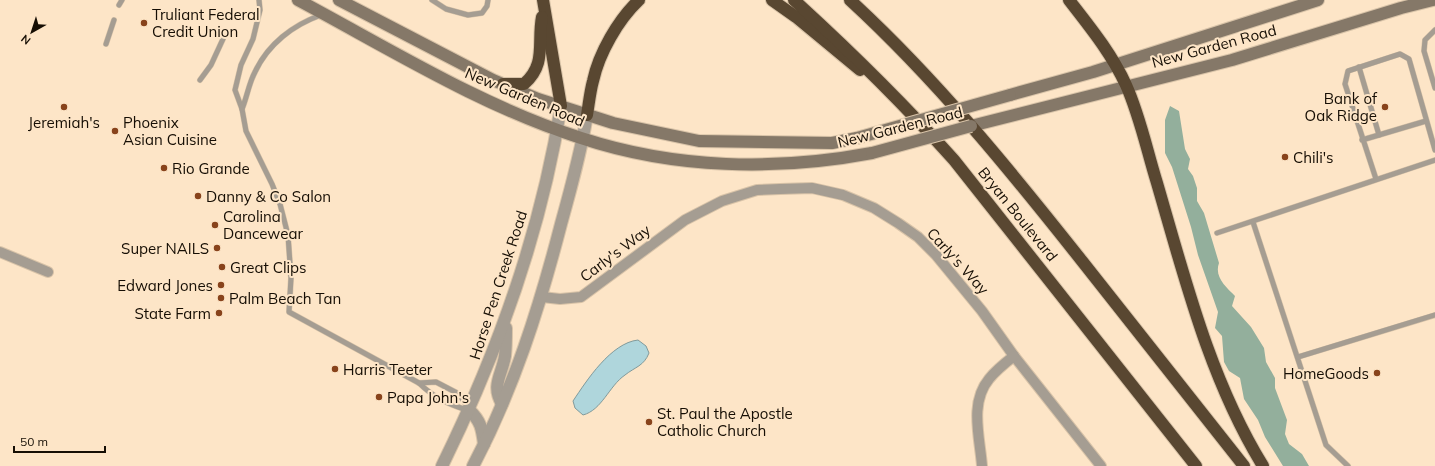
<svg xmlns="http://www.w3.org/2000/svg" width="1435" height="466" font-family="Mulish,sans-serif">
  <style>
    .forest { fill: #93af9c }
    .water { fill: #afd6dc; stroke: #819a9b }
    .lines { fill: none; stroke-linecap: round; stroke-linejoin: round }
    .service-casing { stroke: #d8c3a8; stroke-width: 6 }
    .minor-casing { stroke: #d8c3a8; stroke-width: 12 }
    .tertiary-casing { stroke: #d8c3a8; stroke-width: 14 }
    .secondary-casing { stroke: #d8c3a8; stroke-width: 14 }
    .motorway-casing { stroke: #d8c3a8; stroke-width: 14 }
    .service { stroke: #a59d92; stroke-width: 5 }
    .minor { stroke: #a59d92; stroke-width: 10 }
    .tertiary { stroke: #a59d92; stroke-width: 12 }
    .secondary { stroke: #857868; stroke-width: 12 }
    .motorway { stroke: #594731; stroke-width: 12 }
    .secondary-bridge-casing { stroke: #d8c3a8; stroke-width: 14; stroke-linecap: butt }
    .secondary-bridge { stroke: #857868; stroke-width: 12 }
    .poi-dot { fill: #88431b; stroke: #fde5c7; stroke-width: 1.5 }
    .labels { text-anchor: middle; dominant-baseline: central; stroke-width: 4; stroke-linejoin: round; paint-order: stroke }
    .poi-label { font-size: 15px; fill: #160e04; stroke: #fde5c7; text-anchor: start }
    .street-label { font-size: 15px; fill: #160e04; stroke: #fde5c7 }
  </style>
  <rect width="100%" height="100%" fill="#fde5c7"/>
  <!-- forest -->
  <path class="forest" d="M1170,106L1179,111L1185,149L1190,159L1188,169L1193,176L1197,188V201L1204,213L1219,263C1214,277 1226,287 1235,296L1232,306L1251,327L1264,348L1266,362L1275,378V388L1287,420L1285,434L1289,444L1302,454L1309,466H1283L1265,437L1258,420L1244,399L1240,378L1229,371L1224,362L1222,336L1215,328L1218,312L1198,255L1191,227L1172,167L1165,153V120Z"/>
  <!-- water -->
  <path class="water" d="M638,340L646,346L649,353C644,366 635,367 625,375C609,386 602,410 583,415L575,408L573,401C587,380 611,343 638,340Z"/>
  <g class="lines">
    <defs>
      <g id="service">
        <path d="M259,0L260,10L253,39L241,65L235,90L242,109L246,131L272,184L280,204L288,235L291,278L289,312L419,383C433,397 448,404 467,410"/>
        <path d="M432,0L446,9L468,15L482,13L487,6L488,0"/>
        <path d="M119,5L122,0"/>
        <path d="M1435,30L1425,40L1424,51L1435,88"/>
        <path d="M106,44L114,20"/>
        <path d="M1359,67L1379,135"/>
        <path d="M200,80L211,65L223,39"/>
        <path d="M242,109C247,97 249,83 255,72C268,44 293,25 321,15"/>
        <path d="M1362,140L1426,121"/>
        <path d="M1376,179L1345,84L1348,71L1400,54L1409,59L1435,150"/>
        <path d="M1253,222L1326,445L1348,466"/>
        <path d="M1217,233L1435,160"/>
        <path d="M1298,357L1435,315"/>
        <path d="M419,383L436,382L459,394L468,408"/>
      </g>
      <g id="minor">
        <path d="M0,252L48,272"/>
        <path d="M542,297L560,299L581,297L685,220L722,201L757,190L780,189L812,188L843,195L874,208L898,223L918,237L936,255L982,311L1014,356L1101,466"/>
        <path d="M982,466C980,438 969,403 989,379C996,370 1005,363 1014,356"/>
      </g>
      <g id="tertiary">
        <path d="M502,404C491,385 502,375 505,356C506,347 506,337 506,328"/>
        <path d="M469,410C481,421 482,429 484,444"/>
        <path d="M442,466C498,352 541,232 561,106"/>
        <path d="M473,466C514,388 539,309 561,224C571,188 581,152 587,115"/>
      </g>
      <g id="secondary">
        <path d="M298,0C390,49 481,106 581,138C675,169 776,171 872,153"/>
        <path d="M339,0L493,80L538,99L613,123L699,141L832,143L857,138"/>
        <path d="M1010,95L1093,72L1318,0"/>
        <path d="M971,126L1232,60L1401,8L1433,0"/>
      </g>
      <g id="motorway">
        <path d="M543,0L561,106"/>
        <path d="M772,0L796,17L860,70"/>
        <path d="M794,0C850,51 903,103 954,160L1196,466"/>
        <path d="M850,0C936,79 1010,170 1082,261C1136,329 1190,398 1244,466"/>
        <path d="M1069,0C1090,27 1112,54 1126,85C1140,116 1147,151 1157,183C1185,279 1210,380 1263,466"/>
        <path d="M503,84H524C547,64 537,43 542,17"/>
        <path d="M587,115C589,103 590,92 593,81C599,53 618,20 639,0"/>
      </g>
    </defs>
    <!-- service casing -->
    <use href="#service" class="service-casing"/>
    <!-- minor casing -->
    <use href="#minor" class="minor-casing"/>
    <!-- tertiary casing -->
    <use href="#tertiary" class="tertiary-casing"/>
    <!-- secondary casing -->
    <use href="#secondary" class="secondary-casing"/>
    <!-- motorway casing -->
    <use href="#motorway" class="motorway-casing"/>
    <!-- service -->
    <use href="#service" class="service"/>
    <!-- minor -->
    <use href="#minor" class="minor"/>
    <!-- tertiary -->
    <use href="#tertiary" class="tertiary"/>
    <!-- secondary -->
    <use href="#secondary" class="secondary"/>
    <!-- motorway -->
    <use href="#motorway" class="motorway"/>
    <defs>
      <g id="secondary-bridge">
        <path d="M857,138L1010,95"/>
        <path d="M872,153L971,126"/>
      </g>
    </defs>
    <!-- secondary-bridge casing -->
    <use href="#secondary-bridge" class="secondary-bridge-casing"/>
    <!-- secondary-bridge -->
    <use href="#secondary-bridge" class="secondary-bridge"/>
  </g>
  <!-- markers -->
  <g class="poi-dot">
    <circle cx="144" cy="23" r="4"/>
    <circle cx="64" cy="107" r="4"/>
    <circle cx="1385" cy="107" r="4"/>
    <circle cx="115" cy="131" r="4"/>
    <circle cx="1285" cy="157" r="4"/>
    <circle cx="164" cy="168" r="4"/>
    <circle cx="198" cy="196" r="4"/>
    <circle cx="215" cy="225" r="4"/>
    <circle cx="217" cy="248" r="4"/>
    <circle cx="222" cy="267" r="4"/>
    <circle cx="221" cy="285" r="4"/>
    <circle cx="221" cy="298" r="4"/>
    <circle cx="219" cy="313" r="4"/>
    <circle cx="335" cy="369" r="4"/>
    <circle cx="1377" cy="373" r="4"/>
    <circle cx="379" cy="397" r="4"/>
    <circle cx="649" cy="422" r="4"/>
  </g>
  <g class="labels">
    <!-- poi labels -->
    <g class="poi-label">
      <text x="152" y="14">Truliant Federal<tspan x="152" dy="17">Credit Union</tspan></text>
      <text x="1377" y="98" text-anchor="end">Bank of<tspan x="1377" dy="17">Oak Ridge</tspan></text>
      <text x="64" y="122" text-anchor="middle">Jeremiah's</text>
      <text x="123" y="122">Phoenix<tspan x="123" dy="17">Asian Cuisine</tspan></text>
      <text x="1293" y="157">Chili's</text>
      <text x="172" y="168">Rio Grande</text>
      <text x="206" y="196">Danny &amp; Co Salon</text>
      <text x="223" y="216">Carolina<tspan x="223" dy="17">Dancewear</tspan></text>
      <text x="209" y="248" text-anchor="end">Super NAILS</text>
      <text x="230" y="267">Great Clips</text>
      <text x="213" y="285" text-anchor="end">Edward Jones</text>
      <text x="229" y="298">Palm Beach Tan</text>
      <text x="211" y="313" text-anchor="end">State Farm</text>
      <text x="343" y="369">Harris Teeter</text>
      <text x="1369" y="373" text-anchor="end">HomeGoods</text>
      <text x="387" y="397">Papa John's</text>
      <text x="657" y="413">St. Paul the Apostle<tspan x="657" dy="17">Catholic Church</tspan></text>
    </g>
    <!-- street labels -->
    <g class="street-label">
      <text transform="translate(1214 46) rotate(-15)">New Garden Road</text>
      <text transform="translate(525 97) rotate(23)">New Garden Road</text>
      <text transform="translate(900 127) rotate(-14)">New Garden Road</text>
      <text transform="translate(1018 214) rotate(51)">Bryan Boulevard</text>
      <text transform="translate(615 253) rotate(-37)">Carly's Way</text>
      <text transform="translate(958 261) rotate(48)">Carly's Way</text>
      <text transform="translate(498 285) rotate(-72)">Horse Pen Creek Road</text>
    </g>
  </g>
  <!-- north arrow -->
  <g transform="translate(32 32) rotate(219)" stroke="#fde5c7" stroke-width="3" paint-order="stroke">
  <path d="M0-3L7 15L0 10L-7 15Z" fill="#160e04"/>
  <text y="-6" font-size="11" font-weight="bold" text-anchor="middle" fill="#160e04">N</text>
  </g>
  <!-- scale -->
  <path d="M14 446v6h91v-6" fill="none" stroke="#160e04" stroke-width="2"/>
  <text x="20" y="446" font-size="12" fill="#160e04" stroke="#fde5c7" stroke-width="3" paint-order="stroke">50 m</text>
</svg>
